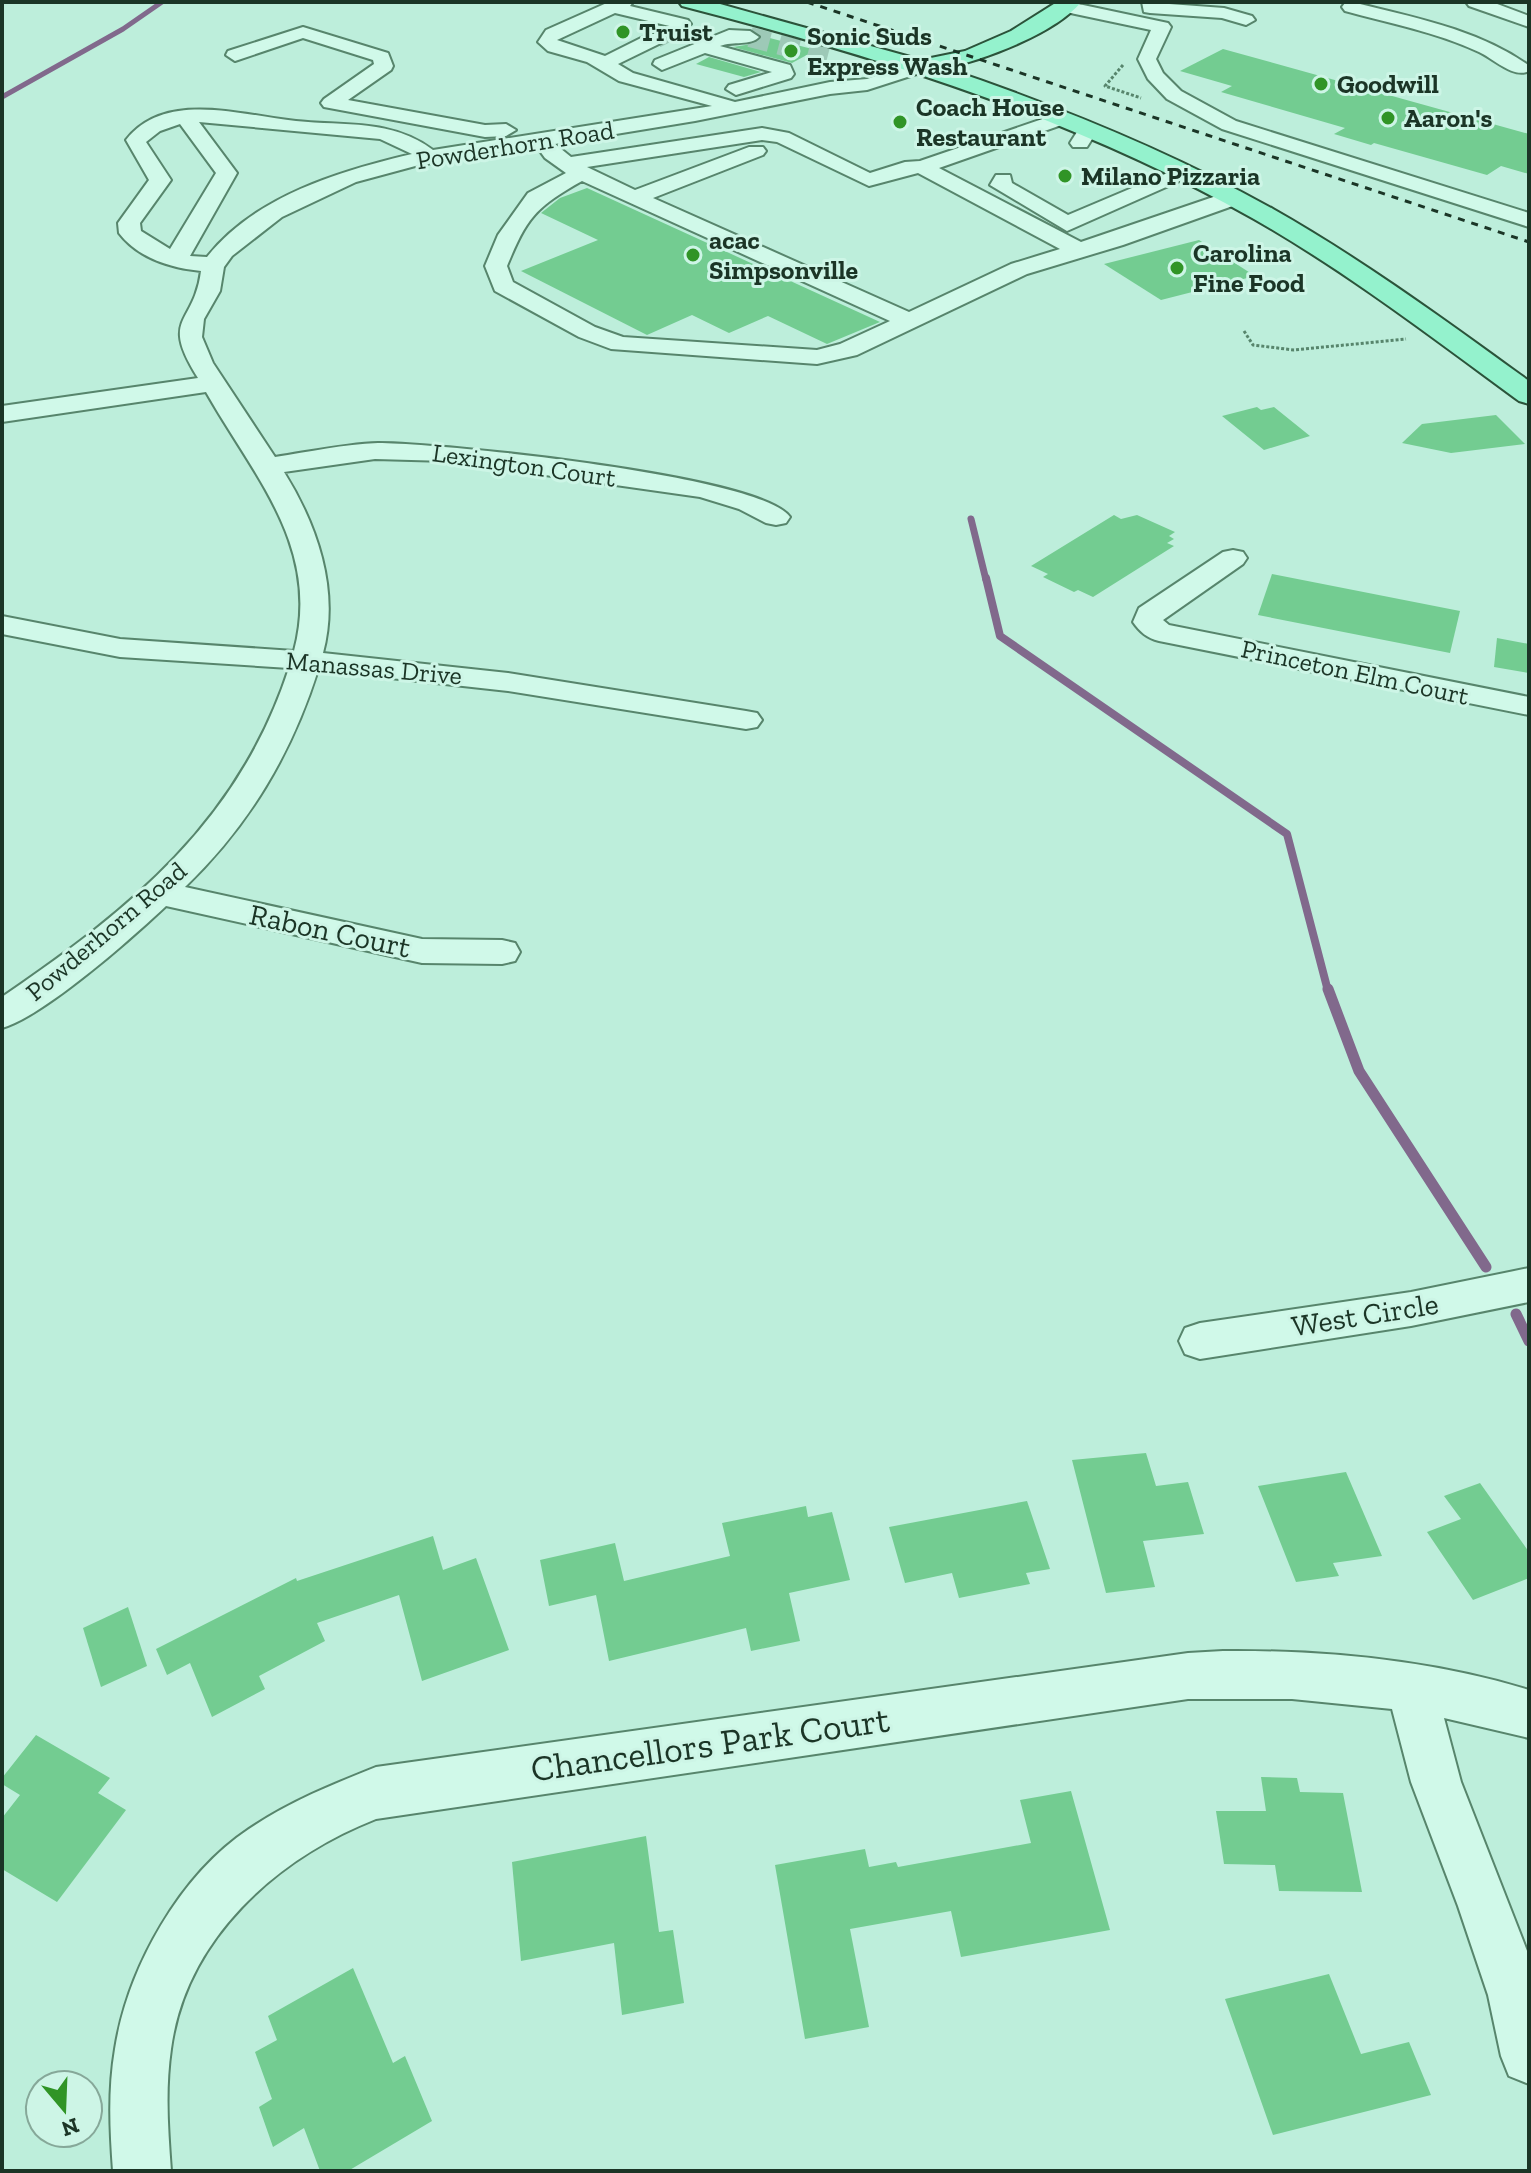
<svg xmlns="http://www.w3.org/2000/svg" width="1531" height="2173" font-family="'Zilla Slab',serif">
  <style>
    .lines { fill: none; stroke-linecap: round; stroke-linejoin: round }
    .stream-far3 { stroke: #81698c; stroke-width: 5 }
    .stream-far2 { stroke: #81698c; stroke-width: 7 }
    .stream-far1 { stroke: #81698c; stroke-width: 8 }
    .stream { stroke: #81698c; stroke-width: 11 }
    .building { fill: #73cc91 }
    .minor-tunnel { stroke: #9dc9b7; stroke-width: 20; stroke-dasharray: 20 10; stroke-linecap: butt }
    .minor-casing { stroke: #57856c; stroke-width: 4 }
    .major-casing { stroke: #2b533a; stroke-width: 4 }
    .path { stroke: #57856c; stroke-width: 3; stroke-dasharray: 3 2; stroke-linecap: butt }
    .minor { fill: #d0f9e9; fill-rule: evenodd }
    .major { fill: #94f2cd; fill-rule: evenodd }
    .rail { stroke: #1b3526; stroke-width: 3; stroke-dasharray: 7 7; stroke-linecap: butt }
    .poi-dot { fill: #309426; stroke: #cdf5e6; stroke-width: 3 }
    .labels { text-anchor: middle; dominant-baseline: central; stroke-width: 6; stroke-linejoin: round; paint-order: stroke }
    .far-poi-label { font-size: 26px; font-weight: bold; fill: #1b3526; stroke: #cdf5e6; text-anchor: start }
    .far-street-label { font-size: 26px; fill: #1b3526; stroke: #cdf5e6 }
    .street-label { font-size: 30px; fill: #1b3526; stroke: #cdf5e6 }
    .near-street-label { font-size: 36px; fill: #1b3526; stroke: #cdf5e6 }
  </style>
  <rect width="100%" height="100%" fill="#bdeedb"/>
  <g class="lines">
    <!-- stream-far3 -->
    <path class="stream-far3" d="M2,97L123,29L162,2"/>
    <!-- stream-far2 -->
    <path class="stream-far2" d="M971,519L986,580"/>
    <!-- stream-far1 -->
    <path class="stream-far1" d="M986,578L1000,636L1287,834L1328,991"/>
    <!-- stream -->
    <g class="stream">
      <path d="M1328,989L1359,1071L1486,1267"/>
      <path d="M1516,1314L1529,1341"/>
    </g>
  </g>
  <!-- building -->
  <g class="building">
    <path d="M762,36L816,50L792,63L733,47L752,44Z"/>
    <path d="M1223,49L1529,134V174L1501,166L1487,175L1374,143L1371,145L1334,134L1345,128L1221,92L1232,86L1180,71Z"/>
    <path d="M709,57L761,72L744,77L696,64Z"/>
    <path d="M587,188L880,322L827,344L768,316L729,333L692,315L647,335L521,271L598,240L541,213L560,198Z"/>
    <path d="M1199,240L1255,276L1161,300L1104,264Z"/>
    <path d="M1257,407L1261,410L1274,407L1310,436L1264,450L1222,416Z"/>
    <path d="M1496,415L1525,444L1451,453L1402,443L1422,424Z"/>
    <path d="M1114,515L1121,519L1137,515L1175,532L1169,536L1174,539L1167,543L1174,546L1093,597L1078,590L1074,592L1043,577L1048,574L1031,566Z"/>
    <path d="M1272,574L1460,611L1450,653L1258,615Z"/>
    <path d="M1497,638L1529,644V673L1494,667Z"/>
    <path d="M1146,1453L1156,1486L1188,1482L1204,1534L1143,1541L1155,1587L1106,1593L1072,1460Z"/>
    <path d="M1346,1472L1382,1556L1333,1563L1339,1576L1296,1582L1258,1486Z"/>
    <path d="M1480,1483L1529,1552V1578L1473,1600L1427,1532L1461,1519L1444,1496Z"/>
    <path d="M1027,1501L1050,1569L1026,1573L1030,1584L959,1598L952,1573L905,1583L889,1527Z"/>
    <path d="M806,1506L808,1517L832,1512L850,1580L789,1593L800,1641L751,1651L746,1628L609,1661L596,1595L549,1606L540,1560L615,1543L624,1581L730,1556L722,1523Z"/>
    <path d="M433,1536L443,1570L476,1558L509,1650L422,1681L399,1595L317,1623L325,1641L259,1676L265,1689L212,1717L190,1663L167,1675L156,1649L296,1578L297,1581Z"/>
    <path d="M128,1607L147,1666L101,1687L83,1628Z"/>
    <path d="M36,1735L110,1778L98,1793L126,1810L57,1902L2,1869V1818L20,1795L2,1784V1778Z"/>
    <path d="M1261,1777L1297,1778L1300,1792L1343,1793L1362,1892L1279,1891L1275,1865L1224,1864L1216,1811H1266Z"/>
    <path d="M1071,1791L1110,1930L961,1957L951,1911L850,1929L869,2027L805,2039L775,1865L865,1849L869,1867L896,1862L898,1867L1031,1843L1020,1800Z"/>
    <path d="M646,1836L659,1932L673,1930L684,2003L622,2015L614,1943L521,1961L512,1862Z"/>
    <path d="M353,1968L393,2063L405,2056L432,2121L348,2171H320L304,2128L273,2147L259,2107L272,2099L255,2052L277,2040L268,2016Z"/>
    <path d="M1329,1974L1361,2054L1409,2042L1431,2095L1273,2135L1225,1999Z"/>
  </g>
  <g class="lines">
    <!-- minor-tunnel -->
    <g class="minor-tunnel">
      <path d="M750,37L834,59"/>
      <path d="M656,38L668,32"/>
    </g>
    <defs>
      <g id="minor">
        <path d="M609,2H633L630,6L688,20L691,24L682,29L615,13L557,40L605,56L649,34H663L665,38L663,42L618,64L633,73L735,102L830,82L867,79L922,60L931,66L929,70L867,90L830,94L695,121L555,144L571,157L762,128L789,133L870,173L905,162L920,161L1063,112L1073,118L1070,122L939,168L1081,242L1225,193H1241L1244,198L1241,203L1123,245L1027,274L857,355L817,364L611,349L579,337L495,291L485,266L498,235L528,193L566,173L545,158L537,147L419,165L356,182L282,217L232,256L224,267L220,291L204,319L202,337L213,363L275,457C309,452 344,444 378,443C439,443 761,475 790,517L786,523L776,525L766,523L739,509L700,497L447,461L375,459L284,472C317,525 340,590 323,653L508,673L746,711L757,713L762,720L757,727L746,729L508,691L318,670C291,755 249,825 185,887L422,939L502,940L515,943L520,952L515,961L502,964L422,963L166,906C132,938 44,1016 2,1028V997C131,909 239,822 289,668L120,657L2,634V616L120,639L294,651C322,547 252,474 206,392L2,422V406L198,378C159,316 194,326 201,271C171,268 138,258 119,233L118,223L149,180L126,140C165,89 244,116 296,121C345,126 392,119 433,150L712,106L619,81L587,62L548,51L538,42L546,30ZM199,122L380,139L412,154C340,171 255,196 207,257L190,256L237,173ZM180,124L216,173L170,249L141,231L140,223L171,180L146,142L160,131ZM762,140L777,142L869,186L918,173L1060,249L1011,264L909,312L653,198L763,155L766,151L763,147H749L635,190L587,167ZM582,181L890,321L840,344L817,350L623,337L595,327L513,282L507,266C527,217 536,207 582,181Z"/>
        <path d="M1069,2L1168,23L1171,27L1156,59L1163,73L1181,91L1236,121L1529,213V227L1222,129L1167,99L1148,79L1138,59L1151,30L1061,11L1058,7L1061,3Z"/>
        <path d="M1142,2L1224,8L1252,16L1255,20L1246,25L1222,18L1150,13L1144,12Z"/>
        <path d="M1352,2C1412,17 1477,29 1528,65L1529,71C1514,79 1494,59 1479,52C1436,32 1389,23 1345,11L1342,7L1345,3Z"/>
        <path d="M1466,2H1492L1529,16V27L1469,6Z"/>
        <path d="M303,27L388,53L393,66L391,70L348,100L485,125L506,124L516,130L506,136L485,137L324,107L321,103L324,99L374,64L373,60L303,38L235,61L226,55L228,51Z"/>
        <path d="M729,30L750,31L759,37C751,46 733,41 720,46L790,65L794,74L791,78L736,95L726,89L729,85L772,72L705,53L662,70L653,64L655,60Z"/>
        <path d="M1089,122L1099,128L1087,147H1073L1070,143L1082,124Z"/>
        <path d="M1184,166L1194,172L1191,176L1067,231L990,185L996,175H1010L1012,183L1068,215Z"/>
        <path d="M1233,550L1243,552L1247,558L1243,564L1163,620L1169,625L1529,697V715L1159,641C1147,638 1140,632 1133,622L1139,608L1223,552Z"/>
        <path d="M1529,1268V1302L1411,1326L1200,1359L1185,1354L1179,1341L1185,1328L1200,1323L1411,1292Z"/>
        <path d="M1223,1651C1325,1650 1431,1660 1529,1690V1738L1444,1718L1461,1782L1529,1956V2084L1509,2076L1501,2056L1488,1995L1458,1906L1411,1782L1392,1709L1292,1699H1188L376,1819C277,1858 186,1938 171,2049C165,2090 168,2130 171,2171H113C110,2130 108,2090 115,2049C128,1967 180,1875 249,1829C289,1802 331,1785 376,1767L1188,1653Z"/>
      </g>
      <path id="major" d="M679,2H713L921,60L965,51L1011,31L1057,2H1081C1056,33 984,60 945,68C1058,106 1169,151 1273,209C1363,260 1446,321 1529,381V404L1519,401C1433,338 1347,272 1254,219C1075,118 880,57 682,6Z"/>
    </defs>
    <!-- minor casing -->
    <use href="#minor" class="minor-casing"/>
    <!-- major casing -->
    <use href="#major" class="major-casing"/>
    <!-- path -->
    <g class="path">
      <path d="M1123,65L1105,86L1141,98"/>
      <path d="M1244,331L1253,345L1294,350L1406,339"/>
    </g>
    <!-- minor -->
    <use href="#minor" class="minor"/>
    <!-- major -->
    <use href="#major" class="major"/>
    <!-- rail -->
    <path class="rail" d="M807,2L1529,242"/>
  </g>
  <!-- markers -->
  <g class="poi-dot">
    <circle cx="623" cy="32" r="8"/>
    <circle cx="791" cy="51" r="8"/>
    <circle cx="1321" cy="84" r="8"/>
    <circle cx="1388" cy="118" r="8"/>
    <circle cx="900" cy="122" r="8"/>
    <circle cx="1065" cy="176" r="8"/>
    <circle cx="693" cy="255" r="8"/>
    <circle cx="1177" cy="268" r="8"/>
  </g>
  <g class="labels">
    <!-- far-poi labels -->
    <g class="far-poi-label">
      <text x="639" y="32">Truist</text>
      <text x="807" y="36">Sonic Suds<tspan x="807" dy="30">Express Wash</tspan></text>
      <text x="1337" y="84">Goodwill</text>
      <text x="916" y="107">Coach House<tspan x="916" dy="30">Restaurant</tspan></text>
      <text x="1404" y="118">Aaron's</text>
      <text x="1081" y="176">Milano Pizzaria</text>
      <text x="709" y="240">acac<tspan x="709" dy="30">Simpsonville</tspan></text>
      <text x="1193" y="253">Carolina<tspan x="1193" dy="30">Fine Food</tspan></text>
    </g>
    <!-- far-street labels -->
    <g class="far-street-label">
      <text transform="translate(515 145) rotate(-9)">Powderhorn Road</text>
      <text transform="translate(524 465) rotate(8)">Lexington Court</text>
      <text transform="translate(374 668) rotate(5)">Manassas Drive</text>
      <text transform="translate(1355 672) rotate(12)">Princeton Elm Court</text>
      <text transform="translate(106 931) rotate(-40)">Powderhorn Road</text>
    </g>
    <!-- street labels -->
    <g class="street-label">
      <text transform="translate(330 931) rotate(12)">Rabon Court</text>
      <text transform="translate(1365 1315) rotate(-9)">West Circle</text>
    </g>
    <!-- near-street labels -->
    <g class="near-street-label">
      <text transform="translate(710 1744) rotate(-8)">Chancellors Park Court</text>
    </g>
  </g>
  <!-- border -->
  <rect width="1531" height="2173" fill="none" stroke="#1b3526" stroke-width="8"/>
  <!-- north arrow -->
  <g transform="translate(64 2109) rotate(161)"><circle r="38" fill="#cdf5e6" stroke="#86a899" stroke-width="2"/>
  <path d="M0-6L14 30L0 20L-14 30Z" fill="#309426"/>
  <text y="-12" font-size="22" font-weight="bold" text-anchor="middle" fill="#1b3526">N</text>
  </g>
</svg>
